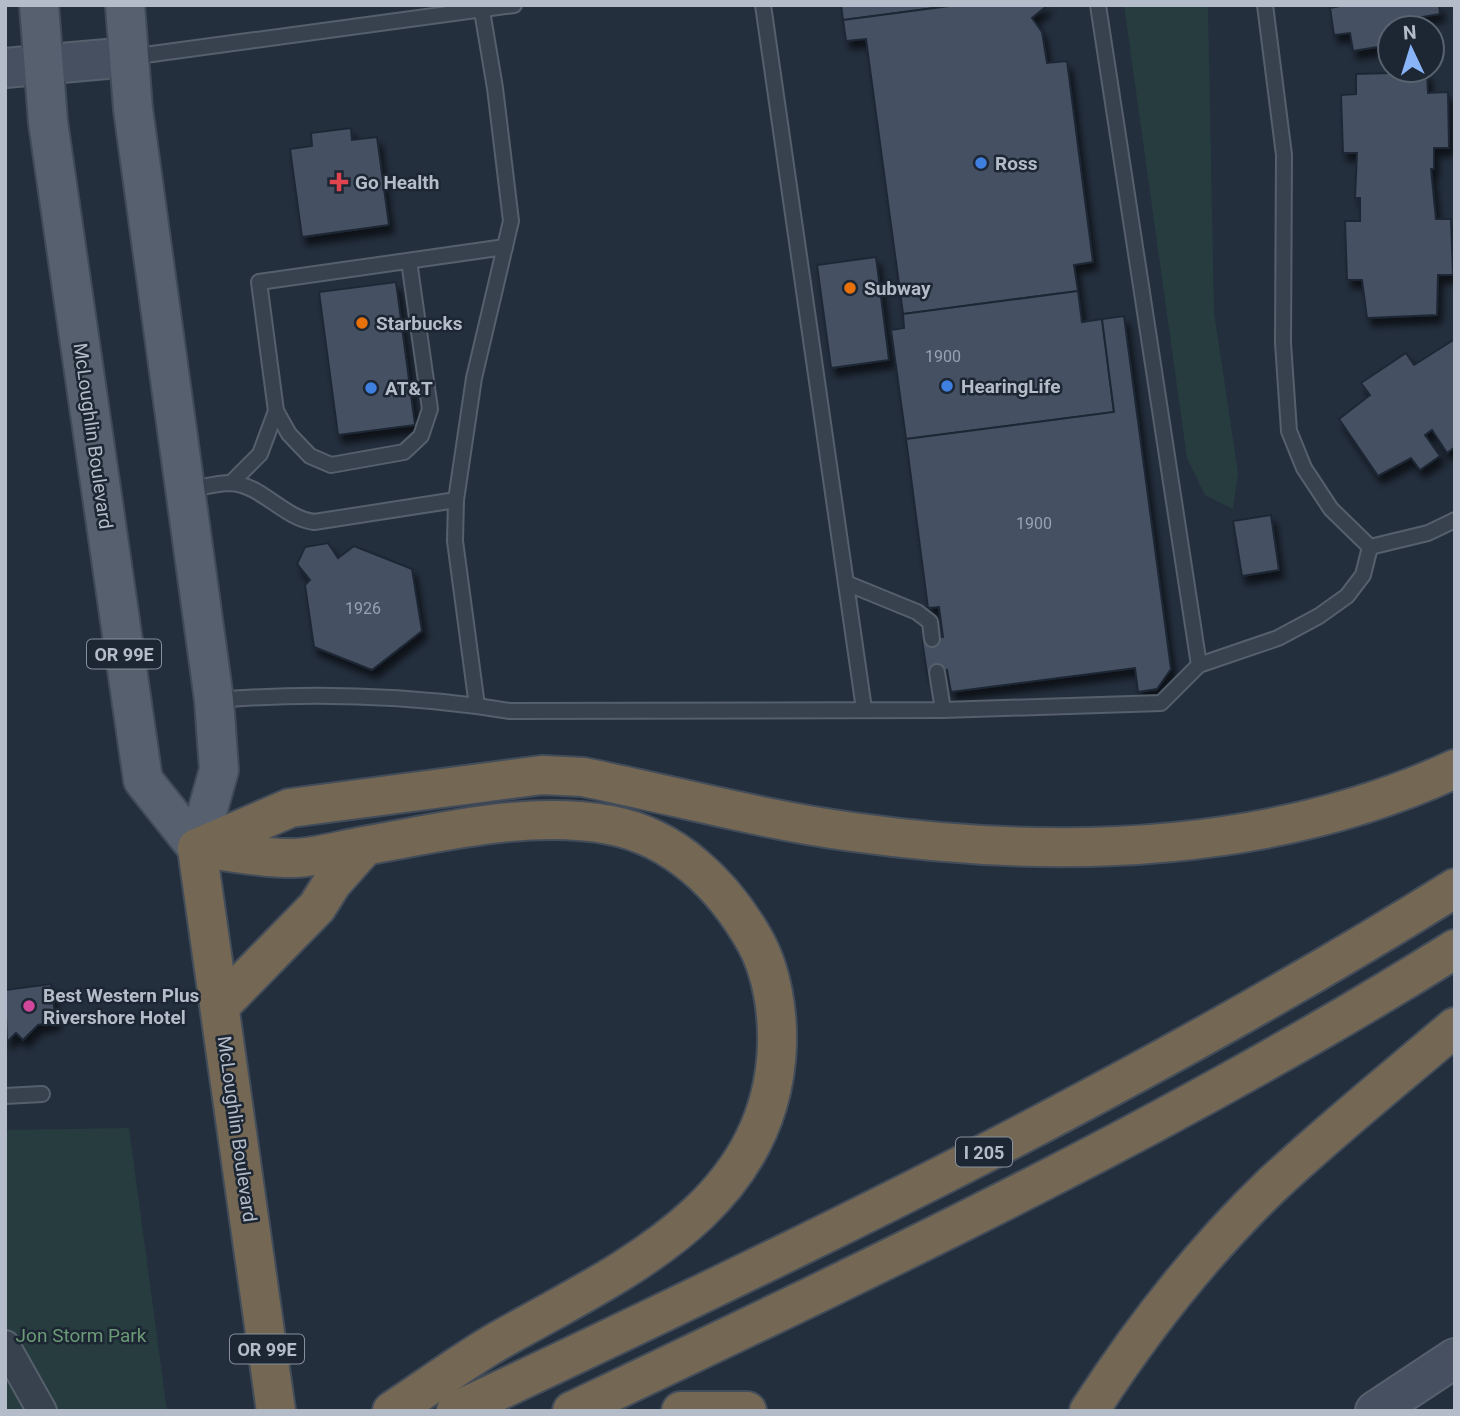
<svg xmlns="http://www.w3.org/2000/svg" width="1460" height="1416" font-family="Roboto,sans-serif">
  <style>
    .green { fill: #263c3f }
    .building { fill: #455162; stroke: #1f2835; stroke-width: 2; filter: url(#shadow) }
    .lines { fill: none; stroke-linecap: round; stroke-linejoin: round }
    .lane-casing { stroke: #565f6c; stroke-width: 18 }
    .street-casing { stroke: #565f6c; stroke-width: 32 }
    .secondary-casing { stroke: #565f6c; stroke-width: 42 }
    .primary-casing { stroke: #414a57; stroke-width: 42 }
    .highway-casing { stroke: #434c59; stroke-width: 42 }
    .lane { stroke: #38414e; stroke-width: 14 }
    .street { stroke: #38414e; stroke-width: 28 }
    .secondary { stroke: #465061; stroke-width: 38 }
    .primary { stroke: #56606e; stroke-width: 38 }
    .highway { stroke: #746855; stroke-width: 38 }
    .shop-dot { fill: #3f7fe0; stroke: #1d2633; stroke-width: 2.5 }
    .health-dot { fill: #e0444e; stroke: #1d2633; stroke-width: 2.5 }
    .food-dot { fill: #e8710a; stroke: #1d2633; stroke-width: 2.5 }
    .hotel-dot { fill: #d1479c; stroke: #1d2633; stroke-width: 2.5 }
    .labels { text-anchor: middle; dominant-baseline: central; stroke-width: 5; stroke-linejoin: round; paint-order: stroke }
    .number-label { font-size: 16px; fill: #98a1af }
    .shield { fill: #1d2633; stroke: #878f9c; stroke-width: 2 }
    .shield-label { font-size: 18px; font-weight: bold; fill: #b4bcc9 }
    .poi-label { font-size: 19px; font-weight: bold; fill: #b4bcc9; stroke: #1d2633; text-anchor: start }
    .street-label { font-size: 19px; fill: #b4bcc9; stroke: #1d2633 }
    .park-label { font-size: 19px; fill: #6b9a76; stroke: #1d2633 }
  </style>
  <defs>
    <filter id="shadow"><feDropShadow dx="4.5" dy="8" stdDeviation="3.5" flood-color="#0009"/></filter>
  </defs>
  <rect width="100%" height="100%" fill="#242f3e"/>
  <!-- green -->
  <g class="green">
    <path d="M1124,5H1205L1208,8L1214,312L1238,473L1233,509L1205,495L1187,458Z"/>
    <path d="M129,1128L167,1411H5V1130Z"/>
  </g>
  <!-- building -->
  <g class="building">
    <path d="M841,5H957L843,20Z"/>
    <path d="M957,5H1048L1032,18L1042,32L1047,63L1067,61L1093,262L1074,265L1078,291L903,314L866,39L846,41L843,20Z"/>
    <path d="M1345,5H1439L1440,14L1422,17L1424,28H1390V45L1353,51L1350,33L1334,35L1330,8Z"/>
    <path d="M1427,72L1428,93L1448,92L1449,148H1434V169H1431L1436,219H1451L1453,275H1438L1437,315L1367,318L1362,280H1347L1345,221H1360V198H1355L1357,153H1343L1341,95L1356,94V74Z"/>
    <path d="M351,128L352,140L377,137L389,225L302,237L290,149L312,146L311,133Z"/>
    <path d="M876,257L889,360L831,368L817,265Z"/>
    <path d="M396,282L415,425L338,435L319,292Z"/>
    <path d="M1078,291L1082,322L1102,319L1114,412L906,439L891,330L904,328L903,314Z"/>
    <path d="M1124,316L1171,669L1157,689L1138,692L1135,668L951,692L947,670L927,673L922,640L943,637L939,607L928,608L906,439L1114,412L1102,319Z"/>
    <path d="M1455,339V447L1447,453L1432,430L1425,435L1440,456L1420,470L1411,458L1378,476L1339,419L1370,395L1361,383L1406,353L1414,365Z"/>
    <path d="M1271,515L1279,570L1242,576L1233,521Z"/>
    <path d="M328,543L338,558L354,546L412,569L422,631L372,670L314,647L305,585L310,580L297,564L305,547Z"/>
    <path d="M51,984L56,1022L38,1025L23,1040L16,1033L7,1042L5,990Z"/>
  </g>
  <g class="lines">
    <defs>
      <g id="lane">
        <path d="M763,5L864,709"/>
        <path d="M1098,5L1199,665"/>
        <path d="M1265,5L1284,155L1283,343L1289,431L1304,468L1331,509L1370,547L1428,533L1455,520"/>
        <path d="M130,57L514,5"/>
        <path d="M409,261L430,409L421,436L404,452L331,465L310,456L289,434L276,411L259,282L505,247"/>
        <path d="M231,483L260,454L276,411"/>
        <path d="M186,490C200,488 216,483 230,483C261,484 283,518 314,522L456,500"/>
        <path d="M846,583L917,612L930,622L932,639"/>
        <path d="M937,672L943,710"/>
        <path d="M215,700C301,693 391,695 477,706L455,541L456,500L474,378L511,221L495,88L481,5"/>
        <path d="M477,706L510,711L943,710L1161,703L1199,665L1278,638L1319,616L1347,596L1363,575L1370,547"/>
        <path d="M5,1096L42,1094"/>
      </g>
      <path id="street" d="M5,1345L42,1411"/>
      <g id="secondary">
        <path d="M5,68L129,57"/>
        <path d="M1375,1411L1455,1358"/>
      </g>
      <g id="primary">
        <path d="M39,5L48,122L143,780L197,848"/>
        <path d="M125,5L133,109L214,700L219,770L197,848"/>
      </g>
      <g id="highway">
        <path d="M197,848L290,808L542,775L583,777C673,795 762,820 853,832C1054,860 1268,855 1455,769"/>
        <path d="M197,848L276,1411"/>
        <path d="M199,848C230,851 264,859 295,858C318,857 341,850 364,846C443,832 530,810 610,825C675,837 724,886 755,941C772,971 778,1012 777,1046C771,1209 619,1272 498,1341C462,1362 427,1388 392,1411"/>
        <path d="M221,1005L317,907L332,883L365,846"/>
        <path d="M456,1411C796,1251 1137,1087 1455,888"/>
        <path d="M572,1411C872,1268 1173,1126 1455,949"/>
        <path d="M681,1411H747"/>
        <path d="M1089,1411C1142,1329 1203,1251 1273,1184C1332,1129 1394,1079 1455,1027"/>
      </g>
    </defs>
    <!-- lane casing -->
    <use href="#lane" class="lane-casing"/>
    <!-- street casing -->
    <use href="#street" class="street-casing"/>
    <!-- secondary casing -->
    <use href="#secondary" class="secondary-casing"/>
    <!-- primary casing -->
    <use href="#primary" class="primary-casing"/>
    <!-- highway casing -->
    <use href="#highway" class="highway-casing"/>
    <!-- lane -->
    <use href="#lane" class="lane"/>
    <!-- street -->
    <use href="#street" class="street"/>
    <!-- secondary -->
    <use href="#secondary" class="secondary"/>
    <!-- primary -->
    <use href="#primary" class="primary"/>
    <!-- highway -->
    <use href="#highway" class="highway"/>
  </g>
  <!-- markers -->
  <g class="shop-dot">
    <circle cx="981" cy="163" r="7"/>
    <circle cx="947" cy="386" r="7"/>
    <circle cx="371" cy="388" r="7"/>
  </g>
  <path class="health-dot" d="M335.5 171.5h7v7h7v7h-7v7h-7v-7h-7v-7h7z"/>
  <g class="food-dot">
    <circle cx="850" cy="288" r="7"/>
    <circle cx="362" cy="323" r="7"/>
  </g>
  <circle class="hotel-dot" cx="29" cy="1006" r="7"/>
  <g class="labels">
    <!-- number labels -->
    <g class="number-label">
      <text x="943" y="356">1900</text>
      <text x="1034" y="523">1900</text>
      <text x="363" y="608">1926</text>
    </g>
    <!-- shield labels -->
    <g class="shield">
      <rect x="87" y="639.5" width="74" height="29" rx="5"/>
      <rect x="956" y="1137.5" width="56" height="29" rx="5"/>
      <rect x="230" y="1334.5" width="74" height="29" rx="5"/>
    </g>
    <g class="shield-label">
      <text x="124" y="654">OR 99E</text>
      <text x="984" y="1152">I 205</text>
      <text x="267" y="1349">OR 99E</text>
    </g>
    <!-- poi labels -->
    <g class="poi-label">
      <text x="995" y="163">Ross</text>
      <text x="355" y="182">Go Health</text>
      <text x="864" y="288">Subway</text>
      <text x="376" y="323">Starbucks</text>
      <text x="961" y="386">HearingLife</text>
      <text x="385" y="388">AT&amp;T</text>
      <text x="43" y="995">Best Western Plus<tspan x="43" dy="22">Rivershore Hotel</tspan></text>
    </g>
    <!-- street labels -->
    <g class="street-label">
      <text transform="translate(93 436) rotate(82)">McLoughlin Boulevard</text>
      <text transform="translate(237 1129) rotate(82)">McLoughlin Boulevard</text>
    </g>
    <!-- park labels -->
    <g class="park-label">
      <text x="81" y="1335">Jon Storm Park</text>
    </g>
  </g>
  <!-- border -->
  <rect width="1460" height="1416" fill="none" stroke="#b4bcc9" stroke-width="14"/>
  <!-- north arrow -->
  <g transform="translate(1411 49) rotate(356)"><circle r="33" fill="#1d2633" stroke="#59626f" stroke-width="2"/>
  <path d="M0-5L12 26L0 18L-12 26Z" fill="#8ab4f8"/>
  <text y="-10" font-size="19" font-weight="bold" text-anchor="middle" fill="#b4bcc9">N</text>
  </g>
</svg>
